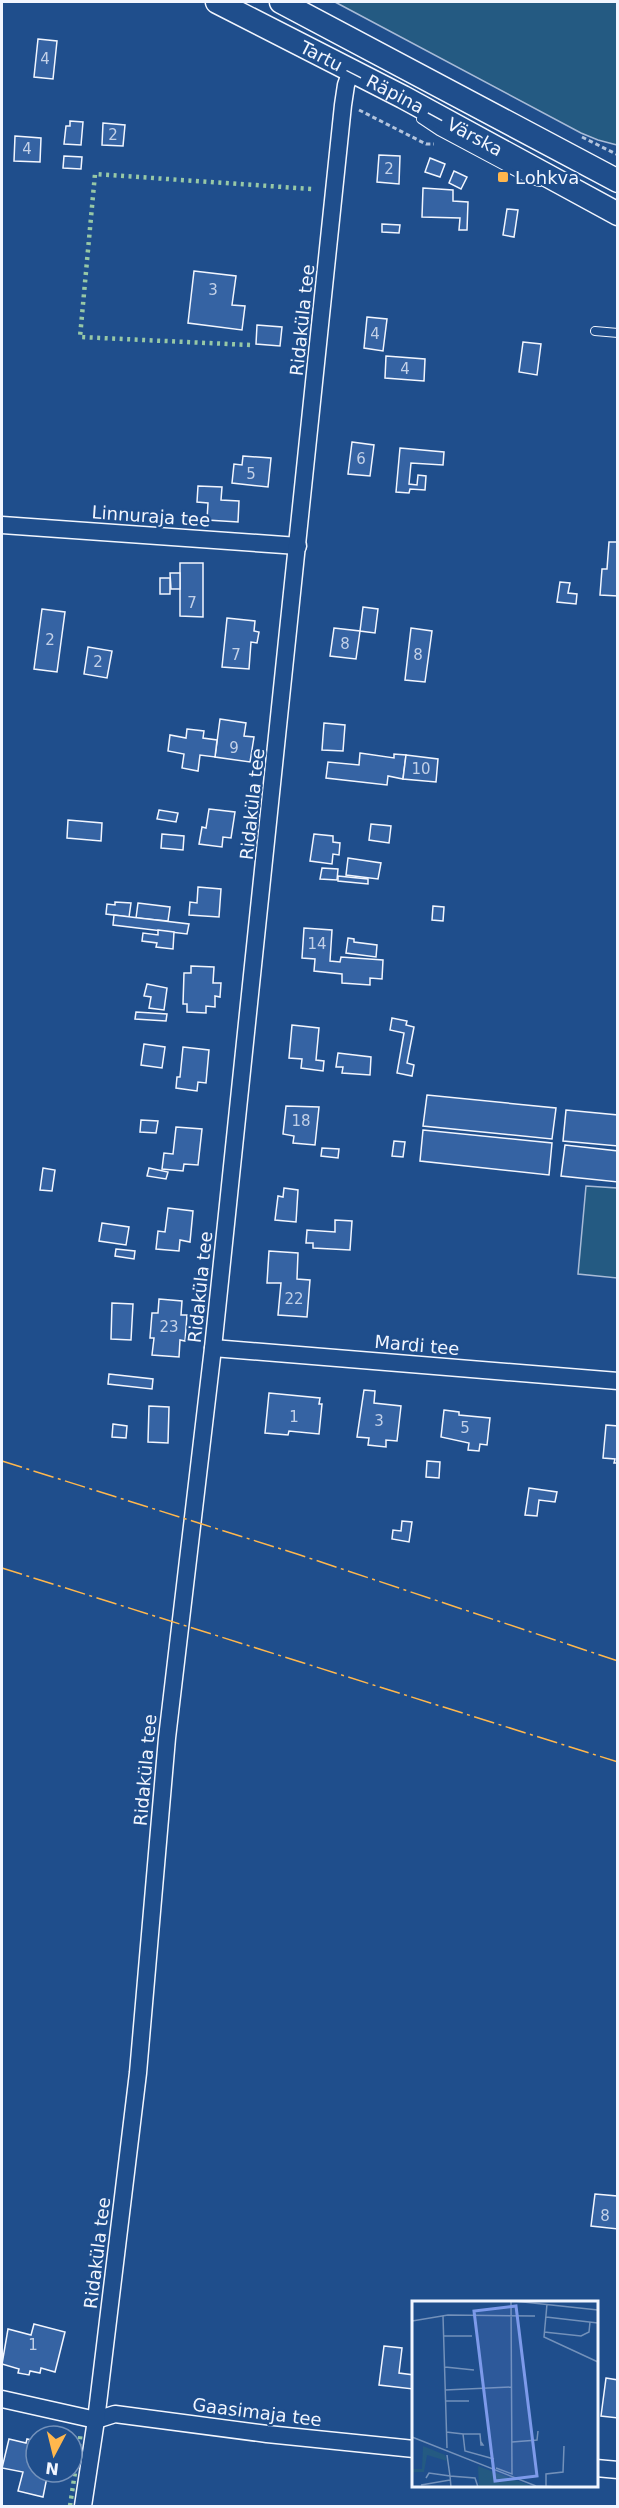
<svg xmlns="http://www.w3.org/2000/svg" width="619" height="2508" font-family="'DejaVu Sans',sans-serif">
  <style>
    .green { fill: #245a82; stroke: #a8bbd7; stroke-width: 1.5 }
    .building { fill: #3563a3; stroke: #f2f6ff; stroke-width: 1.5 }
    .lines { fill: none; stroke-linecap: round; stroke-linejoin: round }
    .service-casing { stroke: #f2f6ff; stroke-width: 10 }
    .minor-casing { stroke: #f2f6ff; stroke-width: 19 }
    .secondary-casing { stroke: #f2f6ff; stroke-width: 25 }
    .path { stroke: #b3c4dc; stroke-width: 3; stroke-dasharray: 4.5 3; stroke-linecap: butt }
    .service { stroke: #1f4e8c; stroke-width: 8 }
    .minor { stroke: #1f4e8c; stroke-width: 16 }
    .secondary { stroke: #1f4e8c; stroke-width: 22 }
    .hedge { stroke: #97c8a6; stroke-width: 4.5; stroke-dasharray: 3 4.5; stroke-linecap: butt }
    .power { stroke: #ffb74d; stroke-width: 1.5; stroke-dasharray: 21 4.5 3 4.5; stroke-linecap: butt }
    .poi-dot { fill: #ffb74d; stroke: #1f4e8c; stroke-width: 2 }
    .labels { text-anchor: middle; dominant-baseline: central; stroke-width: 4.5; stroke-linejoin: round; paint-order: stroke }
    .number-label { font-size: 15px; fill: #c3d1e8 }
    .street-label { font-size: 18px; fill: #f2f6ff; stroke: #1f4e8c }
    .poi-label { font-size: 18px; fill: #f2f6ff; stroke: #1f4e8c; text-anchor: start }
    .inset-road { fill: none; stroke: #7391ba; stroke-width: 1.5 }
    .view { fill: #7d9aea; fill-opacity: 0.15; stroke: #7d9aea; stroke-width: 3 }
    .inset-edge { fill: none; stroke: #f2f6ff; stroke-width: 3 }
  </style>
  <rect width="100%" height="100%" fill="#1f4e8c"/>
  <!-- green -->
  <g class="green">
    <path d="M335,2H617V145L598,140L581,133Z"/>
    <path d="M586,1186L617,1188V1278L578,1274Z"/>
  </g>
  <!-- building -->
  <g class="building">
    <path d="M38,39L57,41L53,79L34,77Z"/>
    <path d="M70,121L83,122L81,145L64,144L66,126H70Z"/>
    <path d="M103,123L125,125L123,146L102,145Z"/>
    <path d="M15,136L41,138L40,162L14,161Z"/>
    <path d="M379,155L400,156L399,184L377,182Z"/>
    <path d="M64,156L82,157L81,169L63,168Z"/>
    <path d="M430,158L445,164L440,177L425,172Z"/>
    <path d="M454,171L467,177L461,189L449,183Z"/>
    <path d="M423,188L453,190V201L468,202L467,230H459L460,218L422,217Z"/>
    <path d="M507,209L518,210L514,237L503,235Z"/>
    <path d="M382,224L400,225L399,233L382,232Z"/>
    <path d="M194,271L236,276L232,305L245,306L242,330L188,323Z"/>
    <path d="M367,317L387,319L383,351L364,348Z"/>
    <path d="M257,325L282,327L280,346L256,344Z"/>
    <path d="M523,342L541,344L537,375L519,372Z"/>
    <path d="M386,356L425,359L424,381L385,378Z"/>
    <path d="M352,442L374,445L370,476L348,474Z"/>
    <path d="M400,448L444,452L443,465L411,463L409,484L417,485L418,475L426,476L425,490L410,489L409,493L396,492Z"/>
    <path d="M243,456L271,458L268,487L232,483L234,464L242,465Z"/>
    <path d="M198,486L222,487L221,500L239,501L238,522L207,520L208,503L197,502Z"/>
    <path d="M609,542H618V596L600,595L602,569H607Z"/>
    <path d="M180,563H203V617L180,616Z"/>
    <path d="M170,573H180V589H171Z"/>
    <rect x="160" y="578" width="10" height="16"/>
    <path d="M560,582L570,583L568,593L577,594L576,604L557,602Z"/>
    <path d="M363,607L378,609L375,633L360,631Z"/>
    <path d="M42,609L65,612L57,672L34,669Z"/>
    <path d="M227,618L255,621L254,631L259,632L257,643L251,642L249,669L222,667Z"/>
    <path d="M334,628L360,631L356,659L330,656Z"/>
    <path d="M411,628L432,631L425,682L405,680Z"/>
    <path d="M88,647L112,651L107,678L84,674Z"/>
    <path d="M220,719L246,723L244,736L254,737L250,762L215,757Z"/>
    <path d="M324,723L345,725L343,751L322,750Z"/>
    <path d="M187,729L204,731L203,738L217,740L215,757L200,755L198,771L182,768L184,754L168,751L170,735L186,738Z"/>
    <path d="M360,753L394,758V754L406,755L403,779L388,776L387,785L326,778L328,762L359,765Z"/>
    <path d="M406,755L438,759L436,782L403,779Z"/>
    <path d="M209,809L235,812L231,838L223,837L222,847L199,844L202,827L206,828Z"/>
    <path d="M159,810L178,813L176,822L157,819Z"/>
    <path d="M68,820L102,823L101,841L67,838Z"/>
    <path d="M371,824L391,826L389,843L369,840Z"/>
    <path d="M162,834L184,836L183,850L161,848Z"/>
    <path d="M314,834L333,836V842L340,843L339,855L333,854L332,864L310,861Z"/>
    <path d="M348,858L381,863L378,879L346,875Z"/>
    <path d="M322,868L338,869L337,880L320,879Z"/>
    <path d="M338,876L368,879V884L338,881Z"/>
    <path d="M198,887L221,889L219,917L189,915L190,902L197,903Z"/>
    <path d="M115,902L131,903L129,917L106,914L107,904L115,905Z"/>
    <path d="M138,903L170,907L168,921L136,918Z"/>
    <path d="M433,906L444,907L443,921L432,920Z"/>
    <path d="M114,915L189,924L187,934L113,925Z"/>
    <path d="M304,928L332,930L330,961L340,962L341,957L383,960L382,979L370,978V985L342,983V974L314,971L315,959L302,958Z"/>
    <path d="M158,930L174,932L173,949L156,947L157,943L142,941L143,933L158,935Z"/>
    <path d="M348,938L354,939V942L377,945L376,957L346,953Z"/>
    <path d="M191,966L214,967L213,983H221L220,997L215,996V1007L206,1006V1013L187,1012V1004H183L184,973H191Z"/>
    <path d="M147,984L167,988L164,1010L149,1008L151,997L144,996Z"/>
    <path d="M136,1012L167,1014L166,1021L135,1019Z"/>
    <path d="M392,1018L407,1021L406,1025L414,1027L407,1063L414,1065L412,1076L397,1073L404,1033L390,1030Z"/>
    <path d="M292,1025L319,1028L316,1060L324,1061L323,1071L301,1068L302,1059L289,1058Z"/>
    <path d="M144,1044L165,1047L162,1068L141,1065Z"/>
    <path d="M183,1047L209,1050L206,1083L198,1082L197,1091L176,1088L177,1077H180Z"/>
    <path d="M338,1053L371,1057L370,1075L342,1073L343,1067H336Z"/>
    <path d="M427,1095L556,1108L552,1139L423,1126Z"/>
    <path d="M286,1106L319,1107L315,1145L293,1143L294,1136L283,1134Z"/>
    <path d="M566,1110L618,1115V1146L563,1141Z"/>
    <path d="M141,1120L158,1121L156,1133L140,1132Z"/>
    <path d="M176,1127L202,1129L198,1165L184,1164L183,1171L162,1169L164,1153L173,1154Z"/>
    <path d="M423,1130L552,1143L549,1175L420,1161Z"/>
    <path d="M394,1141L405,1142L403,1157L392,1156Z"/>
    <path d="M565,1145L618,1151V1182L561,1176Z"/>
    <path d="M322,1148L339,1149L338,1158L321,1156Z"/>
    <path d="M43,1168L55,1170L52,1191L40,1190Z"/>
    <path d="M149,1168L168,1172L166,1179L147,1176Z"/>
    <path d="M284,1188L298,1190L296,1222L275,1220L278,1196L283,1197Z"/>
    <path d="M168,1208L193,1211L190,1242L180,1240L179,1251L156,1249L158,1231L165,1232Z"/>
    <path d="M335,1220L352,1221L350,1250L313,1248V1243H306L307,1230L335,1232Z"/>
    <path d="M102,1223L129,1227L126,1245L99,1241Z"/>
    <path d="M116,1249L135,1251L134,1259L115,1256Z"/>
    <path d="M269,1251L298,1253L297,1279L310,1280L307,1317L278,1315L281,1283H267Z"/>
    <path d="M159,1299L182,1301L181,1315H187L185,1341L180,1340L179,1357L152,1355L154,1338H150L152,1313H158Z"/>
    <path d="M112,1303L133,1304L131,1340L111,1339Z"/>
    <path d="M109,1374L153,1379L152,1389L108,1384Z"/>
    <path d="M364,1390L375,1391L374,1403L401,1406L397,1441L386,1440V1447L368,1445L369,1438L357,1437Z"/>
    <path d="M269,1393L320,1398L319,1404H322L319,1434L289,1431L288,1435L265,1433Z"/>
    <path d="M149,1406L169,1407L168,1443L148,1442Z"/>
    <path d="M444,1410L459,1412V1415L490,1418L487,1445L480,1444L479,1451L468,1450L469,1443L441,1437Z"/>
    <path d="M113,1424L127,1426L126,1438L112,1437Z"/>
    <path d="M606,1425L618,1426V1463H614L615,1459L603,1458Z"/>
    <path d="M427,1461L440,1462L439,1478L426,1477Z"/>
    <path d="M529,1488L557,1492L555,1502L539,1500L537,1516L525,1515Z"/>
    <path d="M402,1521L412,1522L409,1542L392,1539L393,1530L401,1531Z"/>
    <path d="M595,2194L617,2196L618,2229L591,2226Z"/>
    <path d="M34,2324L65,2332L55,2372L41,2368L40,2373L30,2371L29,2375L18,2373L19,2369L2,2364L8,2329L31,2335Z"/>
    <path d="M384,2346L402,2348L399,2373L414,2375L413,2389L379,2385Z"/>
    <path d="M606,2378L618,2380V2418L601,2416Z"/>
    <path d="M9,2439L26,2443L27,2439L36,2441V2472H48L43,2497L18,2491L23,2472L2,2468Z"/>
  </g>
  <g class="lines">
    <defs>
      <g id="service">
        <path d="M421,119L439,131L529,179L539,182"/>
        <path d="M595,331L618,333"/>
      </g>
      <g id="minor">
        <path d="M2,525L298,546"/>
        <path d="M213,1348L618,1381"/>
        <path d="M2,2399L96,2420L115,2414L267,2434L414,2449"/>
        <path d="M596,2468L618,2470"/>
        <path d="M83,2506L96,2420L138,2073L167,1738L213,1348L343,105L346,85L351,71"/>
      </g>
      <g id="secondary">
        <path id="s1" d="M217,2L403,97L618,214"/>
        <path d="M281,2L618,181"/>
      </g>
    </defs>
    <!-- service casing -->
    <use href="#service" class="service-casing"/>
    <!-- minor casing -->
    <use href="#minor" class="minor-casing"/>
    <!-- secondary casing -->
    <use href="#secondary" class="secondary-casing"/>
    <!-- path -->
    <g class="path">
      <path d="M359,110L426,144H434"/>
      <path d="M582,137L618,155"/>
    </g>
    <!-- service -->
    <use href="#service" class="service"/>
    <!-- minor -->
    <use href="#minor" class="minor"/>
    <!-- secondary -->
    <use href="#secondary" class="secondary"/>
    <!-- hedge -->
    <g class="hedge">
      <path d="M250,345L80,337L95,174L312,189"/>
      <path d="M70,2506L81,2432"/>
    </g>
    <!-- power -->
    <g class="power">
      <path d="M2,1461L297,1554L618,1661"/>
      <path d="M2,1568L618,1762"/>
    </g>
  </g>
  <!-- markers -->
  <rect class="poi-dot" x="497" y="171" width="12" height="12" rx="3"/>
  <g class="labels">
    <!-- number labels -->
    <g class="number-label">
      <text x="45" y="59">4</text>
      <text x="113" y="135">2</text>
      <text x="27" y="149">4</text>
      <text x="389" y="169">2</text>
      <text x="213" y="290">3</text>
      <text x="375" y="334">4</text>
      <text x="405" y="369">4</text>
      <text x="361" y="459">6</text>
      <text x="251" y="474">5</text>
      <text x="192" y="603">7</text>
      <text x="50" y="640">2</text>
      <text x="345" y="644">8</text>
      <text x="236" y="655">7</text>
      <text x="418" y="655">8</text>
      <text x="98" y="662">2</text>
      <text x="234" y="748">9</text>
      <text x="421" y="769">10</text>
      <text x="317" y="944">14</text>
      <text x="301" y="1121">18</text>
      <text x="294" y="1299">22</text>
      <text x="169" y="1327">23</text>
      <text x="294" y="1417">1</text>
      <text x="379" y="1421">3</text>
      <text x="465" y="1428">5</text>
      <text x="605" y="2216">8</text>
      <text x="33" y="2345">1</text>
    </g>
    <!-- street labels -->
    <g class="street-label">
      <text stroke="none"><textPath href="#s1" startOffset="208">Tartu — Räpina — Värska</textPath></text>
      <text transform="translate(302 320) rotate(-84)">Ridaküla tee</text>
      <text transform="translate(151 516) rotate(4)">Linnuraja tee</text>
      <text transform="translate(252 804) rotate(-84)">Ridaküla tee</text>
      <text transform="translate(200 1287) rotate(-84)">Ridaküla tee</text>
      <text transform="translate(417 1345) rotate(5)">Mardi tee</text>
      <text transform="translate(145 1770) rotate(-85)">Ridaküla tee</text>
      <text transform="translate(97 2253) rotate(-83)">Ridaküla tee</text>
      <text transform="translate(257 2412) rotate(7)">Gaasimaja tee</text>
    </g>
    <!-- poi labels -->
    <g class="poi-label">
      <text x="515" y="177">Lohkva</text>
    </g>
  </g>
  <!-- overview -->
  <g transform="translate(412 2301)">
    <rect width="186" height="186" fill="#1f4e8c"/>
    <path d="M11,145L33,154L35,160L15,154L12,171H2L0,177V168H10ZM66,165L117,184L120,186H67Z" fill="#245a82"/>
    <path class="inset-road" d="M102,0L186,9M135,3L132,36L186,61M31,15L35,147M134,16L186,22M0,20L36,14L123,15M132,31L169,35L177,31L178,21M32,35H60M33,66L62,69M33,89L99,86M34,100H57M34,131L51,133L53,150L82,158M51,133H68L69,144H71L69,141M0,136L124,185L147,186M100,141L125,139L126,130M35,154L38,175L63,177L66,186M84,167L100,173L99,0M14,177L17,172L38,175L39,186M9,184L38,179M134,185V173L151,171L152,145"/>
    <path class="view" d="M104,5L125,175L83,180L62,10Z"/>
    <rect width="186" height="186" class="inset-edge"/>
  </g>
  <!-- border -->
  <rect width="619" height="2508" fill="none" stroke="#f2f6ff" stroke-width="6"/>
  <!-- north arrow -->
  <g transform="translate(54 2454) rotate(187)"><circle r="28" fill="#1f4e8c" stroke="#7391ba" stroke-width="1.5"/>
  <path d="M0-4.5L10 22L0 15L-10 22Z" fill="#ffb74d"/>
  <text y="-9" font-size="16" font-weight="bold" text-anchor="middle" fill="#f2f6ff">N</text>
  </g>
</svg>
